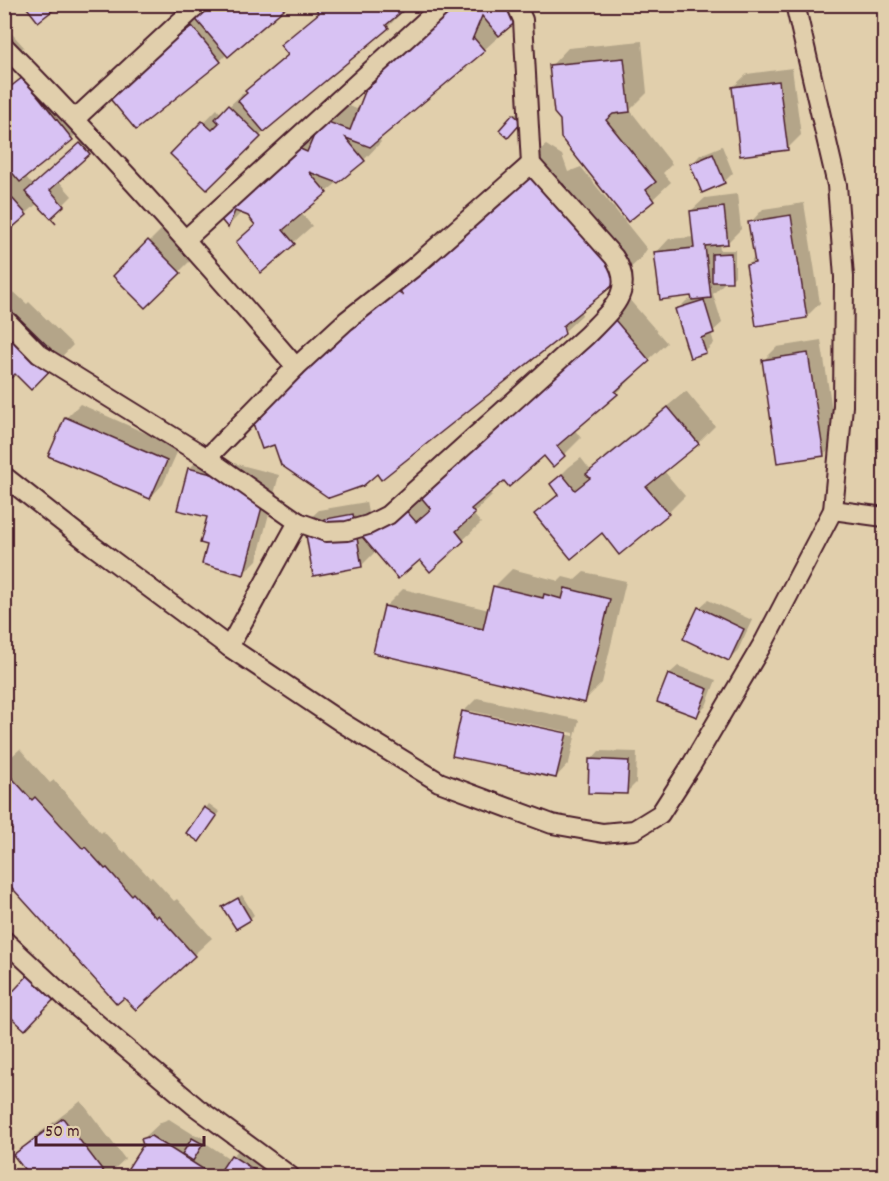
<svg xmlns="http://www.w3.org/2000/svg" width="889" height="1181" font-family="Dekko,sans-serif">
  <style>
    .shadow { fill: #0003; fill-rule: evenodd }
    .building { fill: #d8c2f3; stroke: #4a1f2b; stroke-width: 1.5 }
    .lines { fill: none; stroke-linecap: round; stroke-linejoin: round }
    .minor-casing { stroke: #4a1f2b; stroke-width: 22 }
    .minor { stroke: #e1cfac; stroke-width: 18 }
  </style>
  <rect width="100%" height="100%" fill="#e1cfac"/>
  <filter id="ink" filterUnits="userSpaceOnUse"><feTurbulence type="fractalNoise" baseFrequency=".0167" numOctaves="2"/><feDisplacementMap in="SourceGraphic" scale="12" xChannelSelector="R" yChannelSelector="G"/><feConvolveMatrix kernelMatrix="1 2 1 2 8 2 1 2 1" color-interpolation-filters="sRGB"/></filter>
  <g filter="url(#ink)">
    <!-- shadow -->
    <g class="shadow">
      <path d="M448,4H534L484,50L378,138L381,142L364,160L301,213L312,226L261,271L238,242L256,223L248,215L242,212L228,226L220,216L347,105L359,110L376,81Z"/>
      <path d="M404,8L405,9L388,27L274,122L207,188L173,154L217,109L221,114L243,93L246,95L249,92L247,91L265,73L289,53L282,45L320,11Z"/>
      <path d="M198,20L227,54L220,61L122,81Z"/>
      <path d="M4,25L24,47L4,66Z"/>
      <path d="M642,41L647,93L630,110L672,164L663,173L671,182L653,199L628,219L561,119L551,66L568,48Z"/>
      <path d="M37,65L85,125L72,138L25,176L33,185L90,135L98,144L58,180L72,196L63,205L51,216L38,203L4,233V104L10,99L5,93Z"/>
      <path d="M792,68L801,135L787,149L733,87L747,74Z"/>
      <path d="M518,111L525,117L512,132L514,115Z"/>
      <path d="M546,145L562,155L568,172L581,167L647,249L641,258L622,276L580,310L582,315L564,332L377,472L275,443L250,410L488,192Z"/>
      <path d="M722,146L733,173L724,182L692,164L700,155Z"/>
      <path d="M737,194L741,229L727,243H719L720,250H735V276L731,280L724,281V283L713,294L722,323L711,333L714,343L705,352L677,310L686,301L693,298L656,253L669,239L694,237L691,211L705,198Z"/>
      <path d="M804,203L820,303L807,316L748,265L755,257L750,223L763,209Z"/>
      <path d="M163,228L193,258L145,306L115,276Z"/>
      <path d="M14,292L27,304L29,302L73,345L31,388L15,372L4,369V302Z"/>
      <path d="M627,297L667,343L633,374L634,376L617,393L574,429L581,438L564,455L544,454L504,479L489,492L492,496L473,514L481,523L463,540L420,558L376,551L361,566L305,523L319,510L366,502L370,523Z"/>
      <path d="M821,340L837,441L824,455L763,361L777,347Z"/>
      <path d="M686,391L715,426L698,443L664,471L685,496L668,513L602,531L536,514L559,493L552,484L569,467L581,458L591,471L606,456Z"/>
      <path d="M80,404L179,448L163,484L150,498L66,418Z"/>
      <path d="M203,455L279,475L257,560L244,573L209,544V516L189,469Z"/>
      <path d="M512,569L559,581L563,577L575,580L584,572L626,581L602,683L584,701L385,607L403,589L489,610L494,587Z"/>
      <path d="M708,600L752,620L738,650L729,659L699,608Z"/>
      <path d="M678,666L716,680L706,706L697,715L669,674Z"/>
      <path d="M477,698L579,720L569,763L556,777L463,712ZM471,711L574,733V736L471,715Z"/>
      <path d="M20,749L50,783L54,780L101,833L103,831L124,853L125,851L150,878L152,877L174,901L177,899L212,938L136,1008L15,828L4,819V763Z"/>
      <path d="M599,751L637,752L636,783L627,792L591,760Z"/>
      <path d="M209,804L220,812L199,840L188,832Z"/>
      <path d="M242,895L254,915L250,919L224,907Z"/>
      <path d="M81,1101L125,1159L107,1176H13L25,1167L15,1155L33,1138Z"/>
      <path d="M169,1119L196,1136L198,1135L206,1140L204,1142L230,1159L249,1139L299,1171L295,1176L125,1175L145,1145L143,1139L161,1122Z"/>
      <path d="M7,1139L14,1148L4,1157V1140Z"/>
    </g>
    <!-- building -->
    <g class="building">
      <path d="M24,4H61L38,22Z"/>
      <path d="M193,4H290L228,57L187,9Z"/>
      <path d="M312,4H411L386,25L389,28L264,132L238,101L247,93L245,91L288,55L280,45L319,13Z"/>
      <path d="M449,4H524L529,11L499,36L482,16L472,40L474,38L485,51L370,147L346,138L365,161L338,183L309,172L327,193L283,230L295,244L261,273L236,242L255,225L248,216L235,211L228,228L218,216L298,148L307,152L315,133L328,122L350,130L366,89L375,82L367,73Z"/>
      <path d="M192,26L221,62L136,130L106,94Z"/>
      <path d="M624,58L630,112L613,114L606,120L656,182L646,190L654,201L628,222L561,138L560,120L554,113L549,65Z"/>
      <path d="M23,77L73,140L20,182L4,163V105L10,101L4,92Z"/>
      <path d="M779,81L788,150L740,156L732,87Z"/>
      <path d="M228,105L261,137L207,190L170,154L202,121L212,130L219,123L215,119Z"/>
      <path d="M513,114L522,122L508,138L499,130Z"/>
      <path d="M80,143L90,154L50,190L64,206L51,218L56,224L25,192Z"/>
      <path d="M713,154L725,183L702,193L690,164Z"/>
      <path d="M528,162L550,188L563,184L630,268L623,277L563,326L565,334L381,480L377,474L363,486L329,498L281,465L274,445L262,449L248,409L386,285L402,295L395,276L406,267L419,276L435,263L431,252Z"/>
      <path d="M4,189L27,215L4,235Z"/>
      <path d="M724,207L728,244L705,246L711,298L692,300L691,296L660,300L654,252L694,248L690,211Z"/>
      <path d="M791,215L807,318L756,326L746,265L755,263L748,222Z"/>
      <path d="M148,240L181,273L145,308L113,276Z"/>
      <path d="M731,253L732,282H712V254Z"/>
      <path d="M704,300L714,333L701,338L706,353L690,358L675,309Z"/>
      <path d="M4,308L12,316L15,314L61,359L31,390L15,374L11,378L4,371Z"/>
      <path d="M609,313L650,361L615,392L618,394L557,446L565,456L553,467L544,456L509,487L504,481L471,509L475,514L456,531L464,541L430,572L420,560L398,579L358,532L396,499L416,522L431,509L414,489Z"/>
      <path d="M808,353L824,456L777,463L762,360Z"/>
      <path d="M668,407L699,444L646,487L669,514L619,555L602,533L571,559L534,514L558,495L550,484L562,474L575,490L590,478L586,474Z"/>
      <path d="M65,417L167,461L150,499L48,456Z"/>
      <path d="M188,468L267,488L244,575L202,564L207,545L200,543L207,517L177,510Z"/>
      <path d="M353,514L362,567L313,576L304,523Z"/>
      <path d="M493,586L543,598L544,594L562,599L565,588L610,599L585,703L373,653L384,606L483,629Z"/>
      <path d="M698,607L744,629L729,661L683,639Z"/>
      <path d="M668,674L708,689L697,717L657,702Z"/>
      <path d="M462,711L567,733L556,778L452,756Z"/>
      <path d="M589,759L629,761L627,794L588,793Z"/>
      <path d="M4,769L32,800L35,797L83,849L85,847L105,869L107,868L131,895L133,893L156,918L158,915L195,956L136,1010L124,998L117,1004L4,879V836L13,828L4,819Z"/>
      <path d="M204,807L217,816L199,842L186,833Z"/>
      <path d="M238,898L251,920L236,929L222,907Z"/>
      <path d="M32,971L58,995L25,1030L4,1011V1001Z"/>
      <path d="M63,1118L107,1176H16L25,1170L13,1155Z"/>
      <path d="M151,1136L214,1176H123L143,1145L141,1139Z"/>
      <path d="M192,1138L203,1144L193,1161L182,1154Z"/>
      <path d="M231,1155L264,1176H217Z"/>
    </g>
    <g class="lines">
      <defs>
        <g id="minor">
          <path d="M4,46C106,149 202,257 296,367"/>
          <path d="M76,118L199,4"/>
          <path d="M186,239L444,4"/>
          <path d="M4,318L39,354L207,458L298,522L326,532L347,531L368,525L388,515L587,335C610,311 637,291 614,257L531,164L523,20L516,4"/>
          <path d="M207,458L296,367L346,321L413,268L531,164"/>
          <path d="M4,476L93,546L229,647L341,722L439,782L552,824L603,833L634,830L660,814L692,764L765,640L833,510L843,406L844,277L837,185L795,4"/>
          <path d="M833,510L884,517"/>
          <path d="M229,647L298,522"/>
          <path d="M4,940L65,997L196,1107L290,1176"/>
        </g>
      </defs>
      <!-- minor casing -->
      <use href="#minor" class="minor-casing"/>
      <!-- minor -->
      <use href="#minor" class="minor"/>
    </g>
  </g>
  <!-- margin -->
  <rect width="889" height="1181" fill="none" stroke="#e1cfac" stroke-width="24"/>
  <rect x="12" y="12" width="865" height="1157" fill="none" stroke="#4a1f2b" stroke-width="2" filter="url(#ink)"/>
  <!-- scale -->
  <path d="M36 1136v9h168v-9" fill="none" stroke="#4a1f2b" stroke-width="3"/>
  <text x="45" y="1136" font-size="18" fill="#4a1f2b" stroke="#e1cfac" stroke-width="4.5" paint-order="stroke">50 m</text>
</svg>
